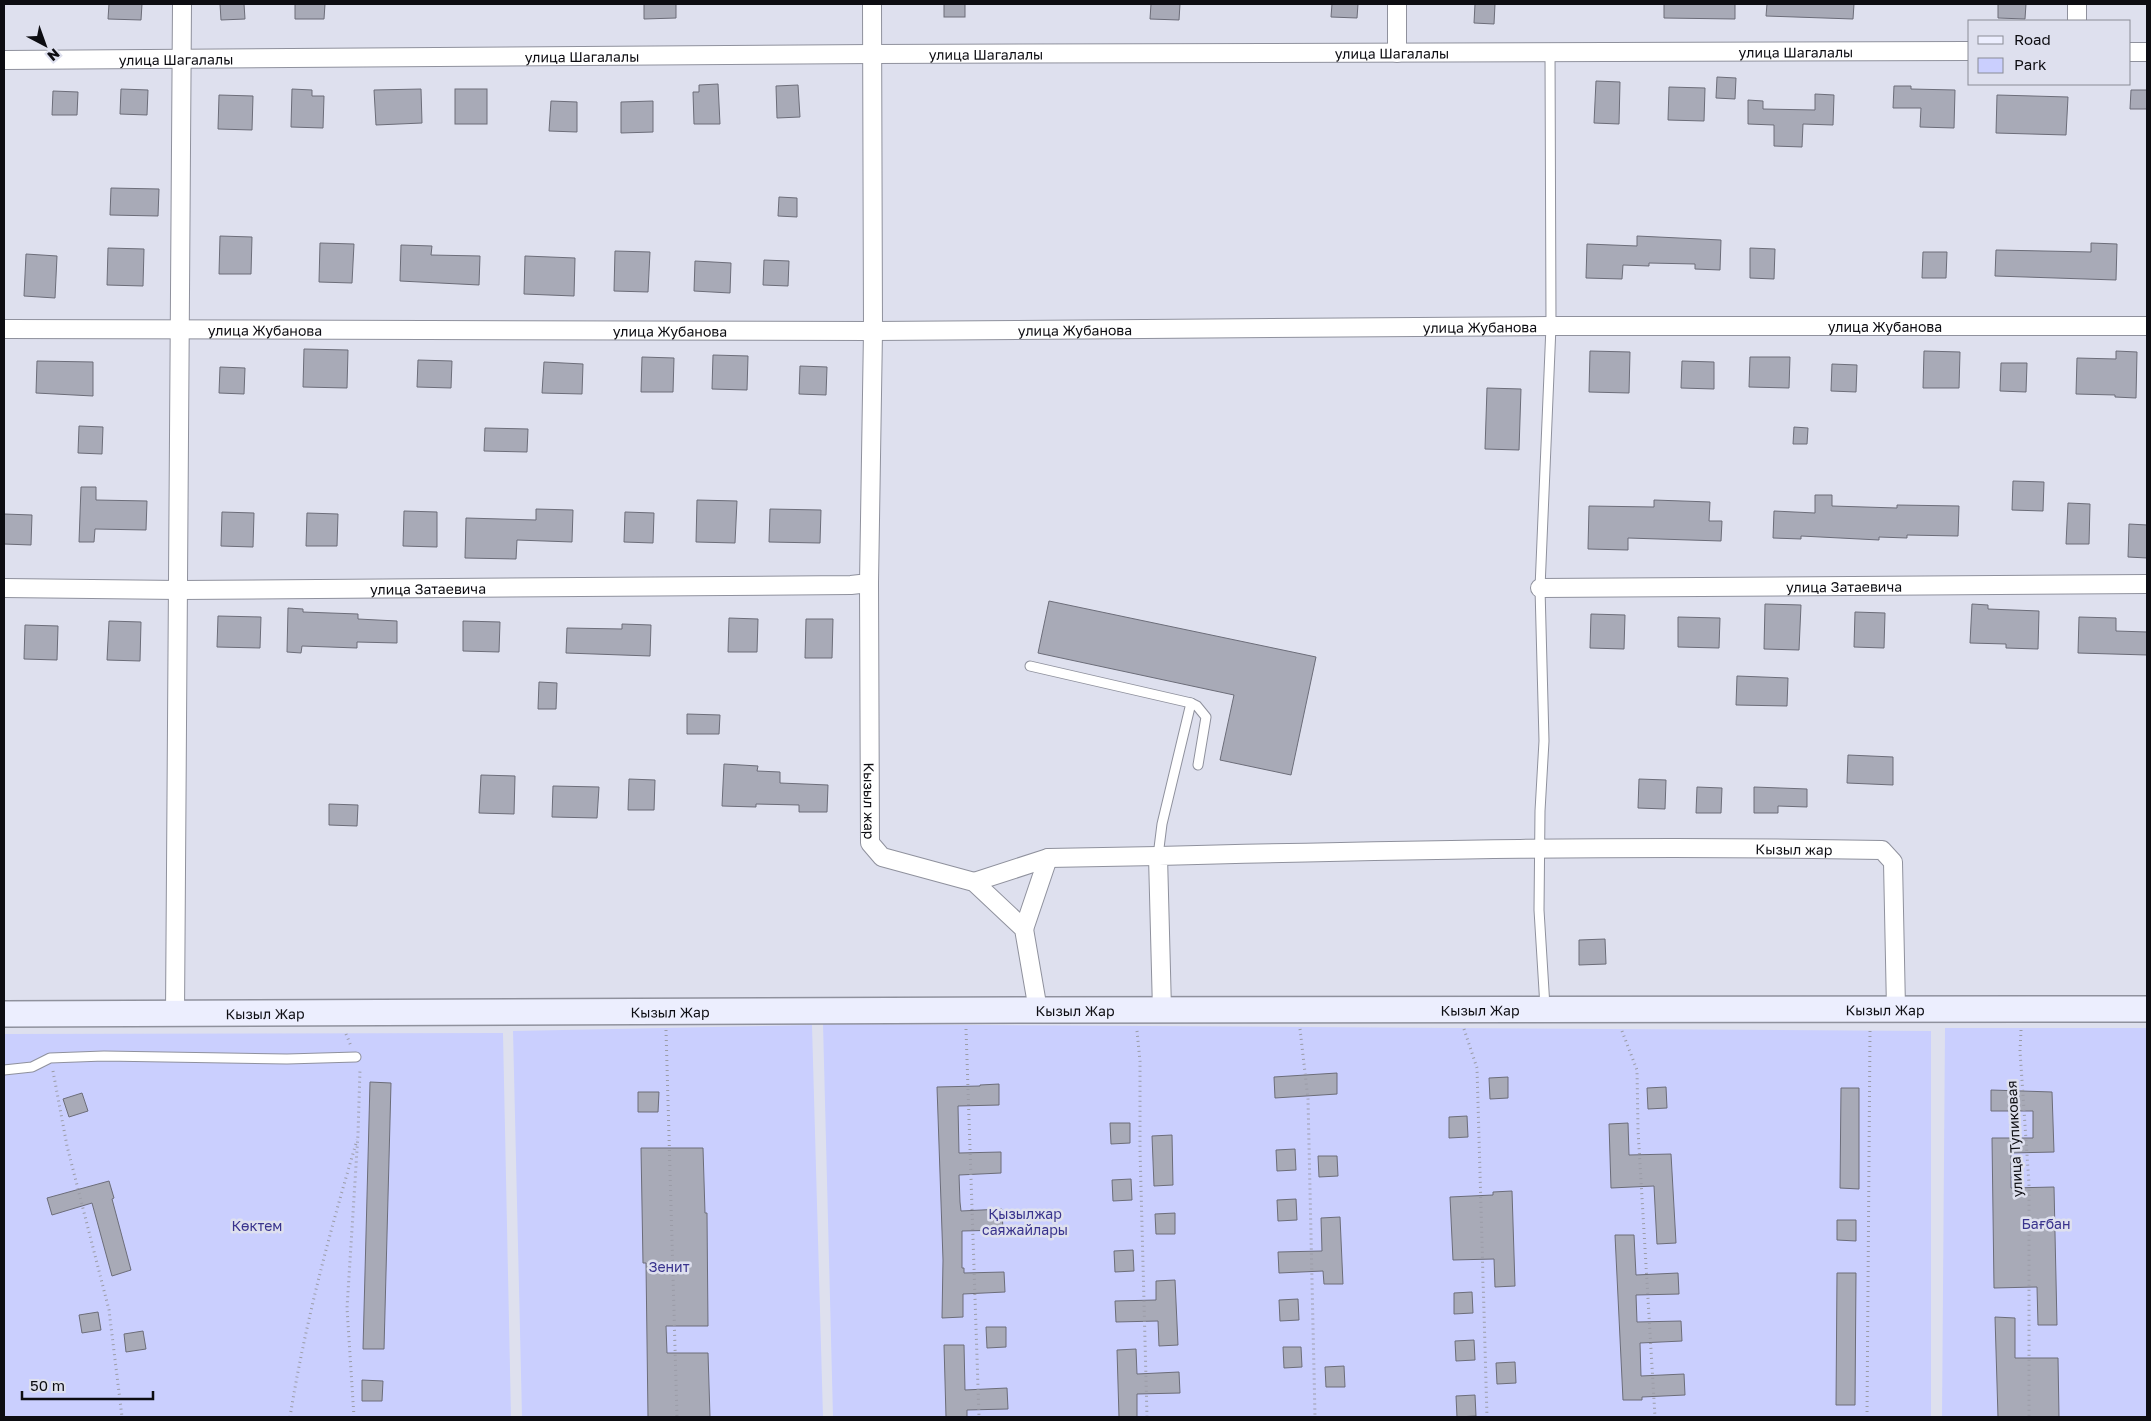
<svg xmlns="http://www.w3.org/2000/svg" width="2151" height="1421" font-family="'Golos Text',sans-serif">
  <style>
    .green { fill: #cacffe }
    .building { fill: #a8aab7; stroke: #6c6d79 }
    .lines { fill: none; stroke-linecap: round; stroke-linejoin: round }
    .service-casing { stroke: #8f919d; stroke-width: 11 }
    .minor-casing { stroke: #8f919d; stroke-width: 20 }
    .secondary-casing { stroke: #8f919d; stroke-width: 28 }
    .path { stroke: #9b9ca7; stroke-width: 3; stroke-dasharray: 1 4; stroke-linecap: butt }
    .service { stroke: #fff; stroke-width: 9 }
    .minor { stroke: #fff; stroke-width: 18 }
    .secondary { stroke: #eceefe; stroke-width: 25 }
    .labels { text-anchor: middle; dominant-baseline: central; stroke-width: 5; stroke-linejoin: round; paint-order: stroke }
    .street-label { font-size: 14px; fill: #0d0d12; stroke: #dee0ee }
    .park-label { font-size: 14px; fill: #39338d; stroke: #dee0ee }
  </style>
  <rect width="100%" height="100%" fill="#dee0ee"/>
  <!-- green -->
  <g class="green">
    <path d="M823,1024L1931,1031V1417H833Z"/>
    <path d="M812,1025L823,1417H522L513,1031Z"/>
    <path d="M1945,1028H2147V1417H1942Z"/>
    <path d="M503,1033L511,1417H4V1034Z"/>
  </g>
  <!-- building -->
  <g class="building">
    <path d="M109,4H142L141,20L108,19Z"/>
    <path d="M220,4H244L245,19L221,20Z"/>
    <path d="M295,4H325L324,19H295Z"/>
    <path d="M644,4H676V18L644,19Z"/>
    <rect x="944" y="4" width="21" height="13"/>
    <path d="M1151,4H1180L1179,20L1150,19Z"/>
    <path d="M1332,4H1358L1357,18L1331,17Z"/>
    <path d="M1475,4H1495L1494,24L1474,23Z"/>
    <path d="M1664,4H1735V19L1664,18Z"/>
    <path d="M1767,4H1854L1853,19L1766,16Z"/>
    <path d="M1998,4H2026L2025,19L1998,18Z"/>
    <path d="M1717,77L1736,78L1735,99L1716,98Z"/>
    <path d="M1596,81L1620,82L1619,124L1594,123Z"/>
    <path d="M718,84L720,124H694L693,92H699V85Z"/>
    <path d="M798,85L800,117L777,118L776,86Z"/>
    <path d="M1894,86H1911V89L1955,90L1954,128L1920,127L1921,108H1893Z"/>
    <path d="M1669,87L1705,88L1704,121L1668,120Z"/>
    <path d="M121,89L148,90L147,115L120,114Z"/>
    <path d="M292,89L312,90V96H324L323,128L291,127Z"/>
    <path d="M421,89L422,123L376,125L374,90Z"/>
    <rect x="455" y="89" width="32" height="35"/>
    <path d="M2131,90H2147V109H2130Z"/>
    <path d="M53,91L78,92L77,115H52Z"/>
    <path d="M1815,94L1834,95L1833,125L1803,124L1802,147L1774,146V125L1748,124V100L1763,101V109L1815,110Z"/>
    <path d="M219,95L253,96L252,130L218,129Z"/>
    <path d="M1997,95L2068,97L2066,135L1996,133Z"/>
    <path d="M551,101L577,102V132L549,131Z"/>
    <path d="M653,101V132L621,133V102Z"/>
    <path d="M111,188L159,189L158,216L110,215Z"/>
    <path d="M779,197L797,198V217L778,216Z"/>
    <path d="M220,236L252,237L251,274H219Z"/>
    <path d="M1637,236L1721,240L1720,270L1695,269V264L1649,263V266L1623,265L1622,279L1586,278L1587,244L1637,246Z"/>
    <path d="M320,243L354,244L352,283L319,282Z"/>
    <path d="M2091,243L2117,244L2116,280L1995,276L1996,250L2091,252Z"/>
    <path d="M401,245L432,246L431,255L480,256L479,285L400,281Z"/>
    <path d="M108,248L144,249L143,286L107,285Z"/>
    <path d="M1750,248L1775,249L1774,279L1750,278Z"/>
    <path d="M615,251L650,252L648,292L614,291Z"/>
    <path d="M1923,252H1947L1946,278H1922Z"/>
    <path d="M26,254L57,256L55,298L24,296Z"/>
    <path d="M525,256L575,258L574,296L524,294Z"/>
    <path d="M764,260L789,261L788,286L763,285Z"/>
    <path d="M695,261L731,263L730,293L694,291Z"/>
    <path d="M304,349L348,350L347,388L303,387Z"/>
    <path d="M1590,351L1630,352L1629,393L1589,392Z"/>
    <path d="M1924,351L1960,352L1959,388H1923Z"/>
    <path d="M2116,351L2137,352L2136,398L2115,397V395L2076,394L2077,358L2116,359Z"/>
    <path d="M713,355L748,356L747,390L712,389Z"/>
    <path d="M642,357L674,358L673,392H641Z"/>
    <path d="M1750,357H1790L1789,388L1749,387Z"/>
    <path d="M418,360L452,361L451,388L417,387Z"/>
    <path d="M37,361L93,362V396L36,393Z"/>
    <path d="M1682,361L1714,362V389L1681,388Z"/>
    <path d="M544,362L583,364L582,394L542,393Z"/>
    <path d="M2001,363H2027L2026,392L2000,391Z"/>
    <path d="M1832,364L1857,365L1856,392L1831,391Z"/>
    <path d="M800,366L827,367L826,395L799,394Z"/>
    <path d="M220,367L245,368L244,394L219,393Z"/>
    <path d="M1487,388L1521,389L1519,450L1485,449Z"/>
    <path d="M79,426L103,427L102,454L78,453Z"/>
    <path d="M1794,427L1808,428L1807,444H1793Z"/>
    <path d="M485,428L528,429L527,452L484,451Z"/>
    <path d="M2013,481L2044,482L2043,511L2012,510Z"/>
    <path d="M81,487H96V500L147,501L146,530L95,529L94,542H79Z"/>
    <path d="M1815,495H1832V506L1897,508V505L1959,506L1958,536L1907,535V538L1879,537V540L1801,536V539L1773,538L1774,511L1815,513Z"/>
    <path d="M697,500L737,501L735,543L696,542Z"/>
    <path d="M1654,500L1710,502L1709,521H1722L1721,541L1628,538V550L1588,549L1589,506L1654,507Z"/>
    <path d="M2068,503L2090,504L2089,544H2066Z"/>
    <path d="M536,509L573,510L572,542L517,540L516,559L465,558L466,518L536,520Z"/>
    <path d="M770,509L821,510L820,543L769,542Z"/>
    <path d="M404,511L437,512V547L403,546Z"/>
    <path d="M222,512L254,513L253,547L221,546Z"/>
    <path d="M625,512L654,513L653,543L624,542Z"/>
    <path d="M307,513L338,514L337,546H306Z"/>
    <path d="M4,514L32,515L31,545L4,544Z"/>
    <path d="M2129,524L2147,525V558L2128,557Z"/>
    <path d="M1049,601L1316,657L1291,775L1220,760L1234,695L1038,653Z"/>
    <path d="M1765,604L1801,605L1799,650L1764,649Z"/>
    <path d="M1972,604L1988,605V609L2039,611L2038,649L2006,648V644L1970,643Z"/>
    <path d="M288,608L303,609V612L358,614V619L397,621V643L357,642V648L302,646L301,653L287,652Z"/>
    <path d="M1855,612L1885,613L1884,648L1854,647Z"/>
    <path d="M1591,614L1625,615L1624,649L1590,648Z"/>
    <path d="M218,616L261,617L260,648L217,647Z"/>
    <path d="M1678,617L1720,618L1719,648L1678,647Z"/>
    <path d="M2079,617L2116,618V631L2147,632V655L2078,653Z"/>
    <path d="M729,618L758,619L757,652H728Z"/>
    <path d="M806,619H833L832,658H805Z"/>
    <path d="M109,621L141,622L140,661L107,660Z"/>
    <path d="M463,621L500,622L499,652L463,651Z"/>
    <path d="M622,624L651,625L650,656L566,653L567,628L622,629Z"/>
    <path d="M25,625L58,626L57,660L24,659Z"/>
    <path d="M1737,676L1788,678L1787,706L1736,705Z"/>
    <path d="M539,682L557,683L556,709H538Z"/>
    <path d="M687,714L720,715L719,734H687Z"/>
    <path d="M1848,755L1893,757V785L1847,783Z"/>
    <path d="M724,764L758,766L757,771L780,772V783L828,785L827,812H799V805L756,804V807L722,806Z"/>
    <path d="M481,775L515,776L514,814L479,813Z"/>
    <path d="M629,779L655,780L654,810H628Z"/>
    <path d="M1639,779L1666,780L1665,809L1638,808Z"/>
    <path d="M553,786L599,787L597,818L552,817Z"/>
    <path d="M1697,787L1722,788L1721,813H1696Z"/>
    <path d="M1754,787L1807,789V807L1778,806V813H1754Z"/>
    <path d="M329,804L358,805L357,826L329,825Z"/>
    <path d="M1605,939L1606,964L1579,965V940Z"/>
    <path d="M1337,1073V1094L1275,1098L1274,1077Z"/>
    <path d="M1508,1077V1098L1490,1099L1489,1078Z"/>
    <path d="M370,1082L391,1083L384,1349H363Z"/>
    <path d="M999,1084V1105L958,1106L959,1153L1001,1152V1173L959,1175L960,1202L961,1211L1002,1209L1003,1230L962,1231V1268H964V1273L1004,1272L1005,1292L963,1294V1317L942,1318L943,1260L937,1087L980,1086V1085Z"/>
    <path d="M1666,1087L1667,1108L1648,1109L1647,1088Z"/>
    <path d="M1841,1088H1859V1189L1840,1188Z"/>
    <path d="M1991,1090L2052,1092L2054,1152L2011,1153V1188L2054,1187L2057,1325H2038L2037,1287L1994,1288L1992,1138H2033V1111H1991Z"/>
    <path d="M638,1092H659L658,1112H638Z"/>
    <path d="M82,1093L88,1111L69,1117L63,1099Z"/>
    <path d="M1467,1116L1468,1137L1449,1138V1117Z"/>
    <path d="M1110,1123H1130V1143L1111,1144Z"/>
    <path d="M1628,1123L1629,1155L1671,1154L1676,1243L1657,1244L1654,1186L1611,1188L1609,1124Z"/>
    <path d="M1172,1135L1173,1185L1154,1186L1152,1136Z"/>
    <path d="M641,1148H703L705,1213H707L708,1326H666L667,1353H708L710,1417H648L646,1263H643Z"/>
    <path d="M1295,1149L1296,1170L1277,1171L1276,1150Z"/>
    <path d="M1318,1156H1337L1338,1176L1319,1177Z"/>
    <path d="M1131,1179L1132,1200L1113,1201L1112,1180Z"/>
    <path d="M109,1181L114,1198L112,1199L131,1270L112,1276L92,1203L52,1215L47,1198Z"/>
    <path d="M1512,1191L1515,1286L1495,1287L1494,1259L1453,1260L1450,1197L1493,1195V1192Z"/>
    <path d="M1296,1199L1297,1220L1278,1221L1277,1200Z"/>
    <path d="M1175,1213V1234H1156L1155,1214Z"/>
    <path d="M1340,1217L1343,1284H1324L1323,1271L1279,1273L1278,1252L1322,1251L1321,1218Z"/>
    <path d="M1837,1220H1856V1241L1837,1240Z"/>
    <path d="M1615,1235H1634L1636,1275L1678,1273L1679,1294L1636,1295L1637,1322L1681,1321L1682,1341L1640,1343L1641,1376L1684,1374L1685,1395L1642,1397V1400H1623Z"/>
    <path d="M1133,1250L1134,1271L1115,1272L1114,1251Z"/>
    <path d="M1837,1273H1856L1855,1405H1836Z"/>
    <path d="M1175,1280L1178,1345L1159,1346L1158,1321L1116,1322L1115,1301L1156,1300V1281Z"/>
    <path d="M1472,1292L1473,1313L1454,1314V1293Z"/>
    <path d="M1298,1299L1299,1320L1280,1321L1279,1300Z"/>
    <path d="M98,1312L101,1330L82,1333L79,1315Z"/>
    <path d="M1995,1317L2015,1318V1358H2058L2059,1417H1998Z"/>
    <path d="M986,1327H1006V1347L987,1348Z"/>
    <path d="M143,1331L146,1349L126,1352L124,1334Z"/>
    <path d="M1474,1340L1475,1360L1456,1361L1455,1341Z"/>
    <path d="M944,1345H964L965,1390L1007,1388L1008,1409L967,1410V1417H946Z"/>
    <path d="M1283,1347H1301L1302,1367L1284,1368Z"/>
    <path d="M1136,1349L1137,1374L1179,1372L1180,1393L1137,1394V1417H1119L1117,1350Z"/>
    <path d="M1515,1362L1516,1383L1497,1384L1496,1363Z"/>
    <path d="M1344,1366L1345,1387H1326L1325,1367Z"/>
    <path d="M362,1380L383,1381L382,1401H362Z"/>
    <path d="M1475,1395L1476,1416L1457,1417L1456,1396Z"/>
  </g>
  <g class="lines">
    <defs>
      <g id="service">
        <path d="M1030,666L1191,703"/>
        <path d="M1158,856L1162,824L1191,703L1197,706L1206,717L1198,765"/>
        <path d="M1545,1007L1539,910L1540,811L1544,741L1540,588L1551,326L1550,52"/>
        <path d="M4,1070L32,1067L50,1058L104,1056L287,1059L356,1057"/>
      </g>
      <g id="minor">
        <path d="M1397,4V53"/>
        <path d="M2077,4V21"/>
        <path d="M2130,52H2147"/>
        <path id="s1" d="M4,60L873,54L1970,51"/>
        <path id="s2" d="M4,329L873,331L1551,326H2147"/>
        <path id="s3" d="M869,583L870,843L882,857L974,882L1024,929L1038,1010"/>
        <path id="s4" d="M4,588L179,590L851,585L869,583L873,331L872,4"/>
        <path id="s5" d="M1540,588L2147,584"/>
        <path d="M974,882L1048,858L1158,856"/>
        <path d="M1024,929L1048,858"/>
        <path id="s6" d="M1162,1010L1158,856C1399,850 1641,845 1882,850L1893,862L1896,1009"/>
        <path d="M175,1014L182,4"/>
      </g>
      <g id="secondary">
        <path id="s7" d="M4,1014L1038,1010L2147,1009"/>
      </g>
    </defs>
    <!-- service casing -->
    <use href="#service" class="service-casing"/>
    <!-- minor casing -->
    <use href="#minor" class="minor-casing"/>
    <!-- secondary casing -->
    <use href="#secondary" class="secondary-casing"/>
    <!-- path -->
    <g class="path">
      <path d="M966,1029L979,1417"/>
      <path d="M1300,1029L1308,1099L1315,1417"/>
      <path d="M1464,1029L1477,1068L1487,1417"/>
      <path d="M666,1030L677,1417"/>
      <path d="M2021,1030L2020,1051L2029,1184V1417"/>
      <path d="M1137,1031L1140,1061V1149L1147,1417"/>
      <path d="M1622,1031L1637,1070L1638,1130L1655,1417"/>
      <path d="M346,1034L351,1046"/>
      <path d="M53,1071L67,1146L109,1310L122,1417"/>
      <path d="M290,1417C305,1323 330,1231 357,1140"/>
      <path d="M354,1417L347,1308L358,1134L360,1069"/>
      <path d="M1867,1417L1870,1030"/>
    </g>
    <!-- service -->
    <use href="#service" class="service"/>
    <!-- minor -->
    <use href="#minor" class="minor"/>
    <!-- secondary -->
    <use href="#secondary" class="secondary"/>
  </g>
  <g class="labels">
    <!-- street labels -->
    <g class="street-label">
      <text stroke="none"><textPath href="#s1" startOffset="1792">улица Шагалалы</textPath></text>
      <text stroke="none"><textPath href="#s1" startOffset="1388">улица Шагалалы</textPath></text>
      <text stroke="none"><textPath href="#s1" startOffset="982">улица Шагалалы</textPath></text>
      <text stroke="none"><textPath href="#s1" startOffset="578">улица Шагалалы</textPath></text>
      <text stroke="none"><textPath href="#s1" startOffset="172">улица Шагалалы</textPath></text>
      <text stroke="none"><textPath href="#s2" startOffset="1881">улица Жубанова</textPath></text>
      <text stroke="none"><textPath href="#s2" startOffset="1476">улица Жубанова</textPath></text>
      <text stroke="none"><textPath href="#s2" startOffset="261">улица Жубанова</textPath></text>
      <text stroke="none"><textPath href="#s2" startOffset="1071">улица Жубанова</textPath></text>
      <text stroke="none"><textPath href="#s2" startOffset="666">улица Жубанова</textPath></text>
      <text stroke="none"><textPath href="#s5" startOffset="304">улица Затаевича</textPath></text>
      <text stroke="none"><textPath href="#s4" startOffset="424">улица Затаевича</textPath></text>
      <text stroke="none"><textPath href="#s3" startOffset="218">Кызыл жар</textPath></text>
      <text stroke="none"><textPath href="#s6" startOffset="790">Кызыл жар</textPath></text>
      <text stroke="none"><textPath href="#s7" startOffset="1881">Кызыл Жар</textPath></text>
      <text stroke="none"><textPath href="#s7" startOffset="1476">Кызыл Жар</textPath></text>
      <text stroke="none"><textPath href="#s7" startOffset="1071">Кызыл Жар</textPath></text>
      <text stroke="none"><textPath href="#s7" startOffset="666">Кызыл Жар</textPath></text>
      <text stroke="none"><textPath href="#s7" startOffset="261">Кызыл Жар</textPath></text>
      <text transform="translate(2014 1139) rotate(-93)">улица Тупиковая</text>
    </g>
    <!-- park labels -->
    <g class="park-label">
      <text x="1025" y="1213">Қызылжар<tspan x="1025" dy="16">саяжайлары</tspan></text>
      <text x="2046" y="1223">Бағбан</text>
      <text x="257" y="1225">Көктем</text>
      <text x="669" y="1266">Зенит</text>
    </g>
  </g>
  <!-- border -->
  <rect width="2151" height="1421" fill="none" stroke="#0d0d12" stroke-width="10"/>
  <!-- legend -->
  <rect x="1968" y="20" width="162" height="65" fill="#dee0ee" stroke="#8a8c96"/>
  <rect x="1978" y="36" width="25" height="8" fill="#eceefe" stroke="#8a8c96"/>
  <text x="2014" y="45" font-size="15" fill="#0d0d12">Road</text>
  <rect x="1978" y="58" width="25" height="15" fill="#cacffe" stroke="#8a8c96"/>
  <text x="2014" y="70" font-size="15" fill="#0d0d12">Park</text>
  <!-- north arrow -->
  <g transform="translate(45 45) rotate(139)" stroke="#dee0ee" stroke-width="4" paint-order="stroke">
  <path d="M0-4L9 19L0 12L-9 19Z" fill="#0d0d12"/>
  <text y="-8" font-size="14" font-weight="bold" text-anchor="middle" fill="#0d0d12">N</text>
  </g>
  <!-- scale -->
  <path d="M22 1391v8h131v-8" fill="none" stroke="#0d0d12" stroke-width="2.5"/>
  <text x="30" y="1391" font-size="15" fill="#0d0d12" stroke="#dee0ee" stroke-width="4" paint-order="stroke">50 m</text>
</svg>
